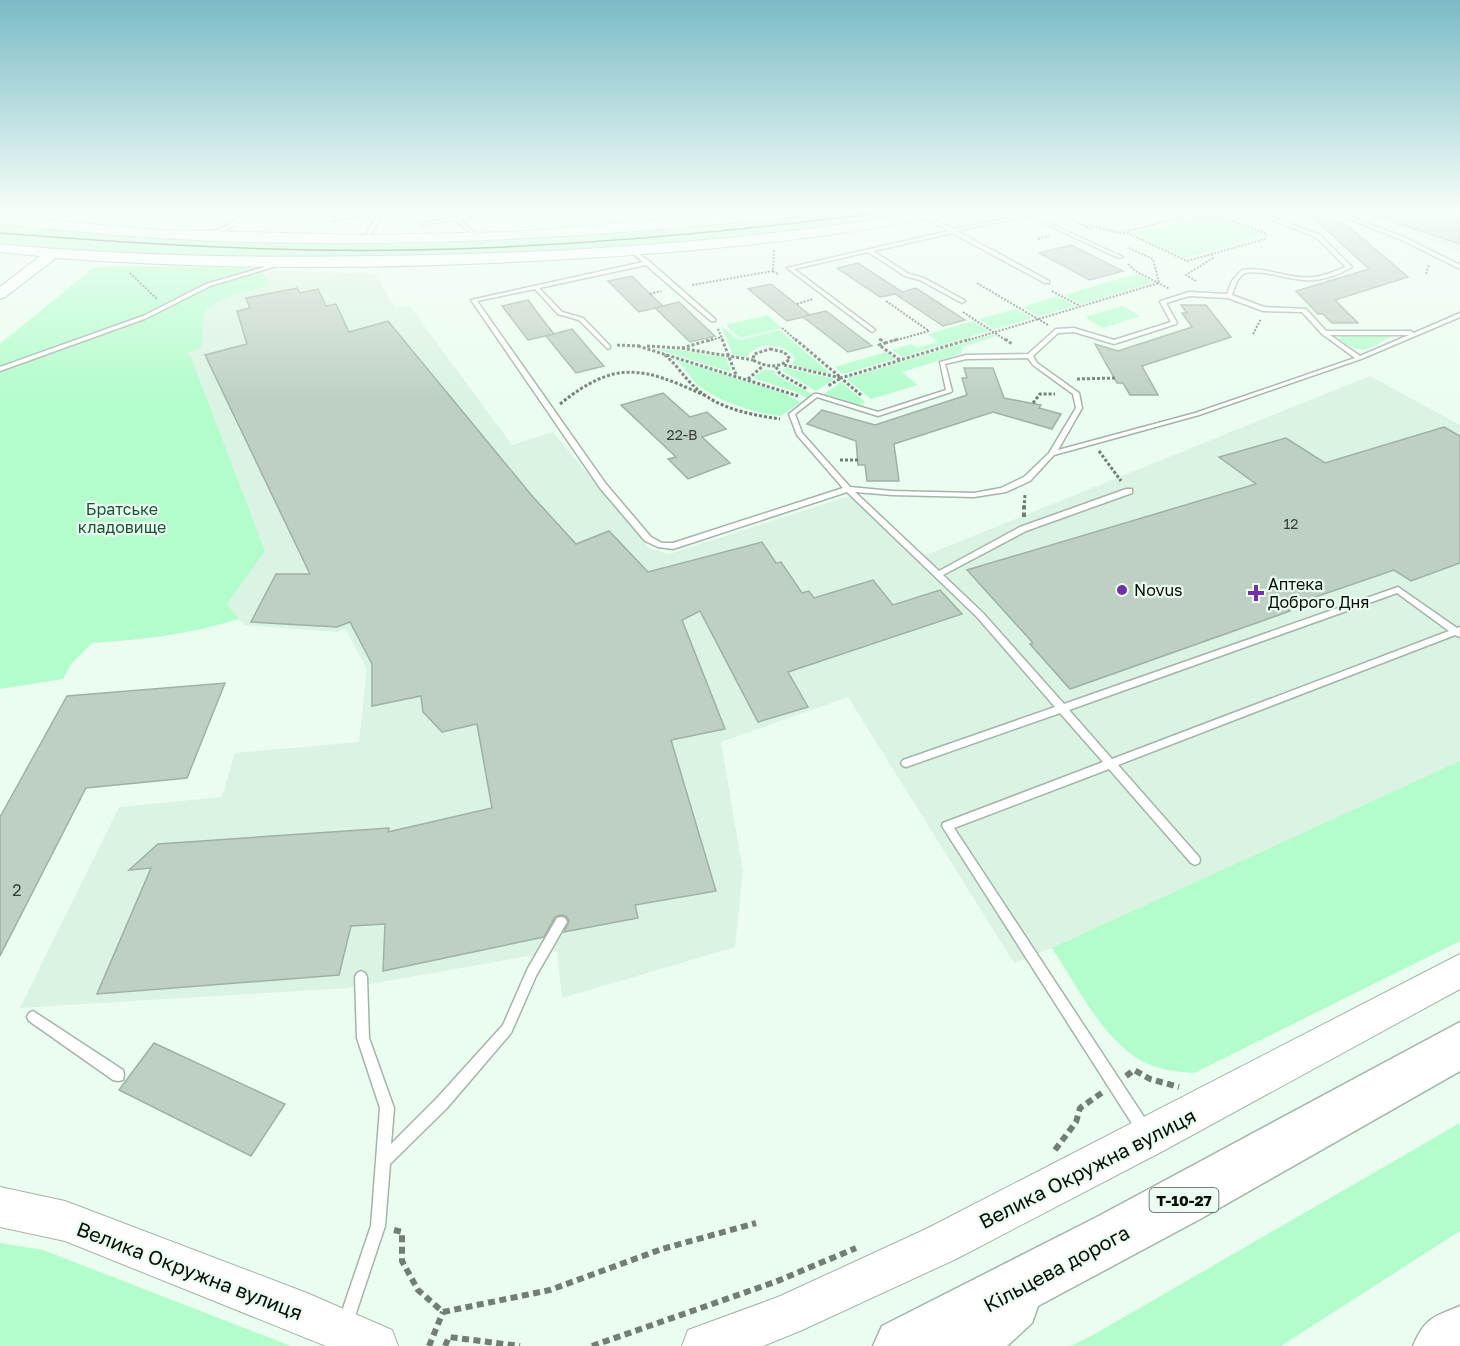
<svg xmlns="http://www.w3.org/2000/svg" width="1460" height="1346" font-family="'Golos Text',sans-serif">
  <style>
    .built { fill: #daf3e2 }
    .green { fill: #b3fccc }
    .building { fill: #bed0c4; stroke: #9fb0a4; stroke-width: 1.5 }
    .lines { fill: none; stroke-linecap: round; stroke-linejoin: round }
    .lane-casing { stroke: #a3b4a8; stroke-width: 3 }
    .secondary-casing { stroke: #a3b4a8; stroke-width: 2 }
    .highway-casing { stroke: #a3b4a8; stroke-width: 3 }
    .path-far3 { stroke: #727d75; stroke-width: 2; stroke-dasharray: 2 1.5; stroke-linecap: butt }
    .path-far2 { stroke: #727d75; stroke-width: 3; stroke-dasharray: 3 2; stroke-linecap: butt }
    .path-far1 { stroke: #727d75; stroke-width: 4; stroke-dasharray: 4.5 3; stroke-linecap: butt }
    .path { stroke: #727d75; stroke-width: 6; stroke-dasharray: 7 4.5; stroke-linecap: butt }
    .lane { fill: #fff; fill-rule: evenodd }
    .secondary { fill: #fff; fill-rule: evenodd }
    .highway { fill: #fff; fill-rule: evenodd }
    .tram { stroke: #444d46; stroke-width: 1.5 }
    .poi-dot { fill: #7232a7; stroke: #ebfdf0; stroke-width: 2 }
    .labels { text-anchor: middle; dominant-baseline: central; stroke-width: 4.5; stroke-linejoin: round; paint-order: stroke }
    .number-label { font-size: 14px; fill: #363e38 }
    .shield { fill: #ebfdf0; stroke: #4c564f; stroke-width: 1.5 }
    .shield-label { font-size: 15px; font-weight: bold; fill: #080e0a }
    .park-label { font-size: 16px; fill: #175433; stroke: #ebfdf0 }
    .poi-label { font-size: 16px; fill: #080e0a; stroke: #ebfdf0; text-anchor: start }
    .near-number-label { font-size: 16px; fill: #363e38 }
    .near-street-label { font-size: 20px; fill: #080e0a; stroke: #ebfdf0 }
  </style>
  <rect width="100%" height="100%" fill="#ebfdf0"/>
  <!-- built -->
  <g class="built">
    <path d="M1460,214V254L1402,226H1405Z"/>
    <path d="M272,271L375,274L395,308L409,305L512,445L553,432L649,548L669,554L849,496L916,559L1370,376L1460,425V941L1194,1073L1164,1070L1140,1060L1108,1033L1052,948L1014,963L848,697L721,742L743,871L735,947L562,998L557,951L348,988L20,1008L119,807L222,797L235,753L359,742L367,669L345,629L338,632L244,625L227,604L181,355L177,315L218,294Z"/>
  </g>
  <!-- green -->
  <g class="green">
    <path d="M833,210H948C780,238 614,250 444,255C295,260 148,259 0,242V222C74,230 148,232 222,235C275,237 328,241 381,241C532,242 683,229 833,210Z"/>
    <path d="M1208,213L1263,235L1185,258L1132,234Z"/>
    <path d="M116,266L262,267L269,286C254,290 213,298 205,312C201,319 202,336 203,344L197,350L184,354L190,355L265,551L227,604L239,619C186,635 147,639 92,643L71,664L63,679L0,689V344L93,268Z"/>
    <path d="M1136,274L1154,283L1081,304L1064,295Z"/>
    <path d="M1058,296L1075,306L1039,316L1023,307Z"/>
    <path d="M1122,306L1140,316L1103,328L1085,317Z"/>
    <path d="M1016,309L1033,318L994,329L979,319Z"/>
    <path d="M767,315L782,328L740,338L726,325Z"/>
    <path d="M973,321L989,331L902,357L892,350L911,344L917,348L938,342L928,334Z"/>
    <path d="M721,326L739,340L780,330L831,374L791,365L795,359C788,343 755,340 748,357L733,355Z"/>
    <path d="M994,334L997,336L962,347V353L957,355L902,372L918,385L871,399L848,380V378Z"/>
    <path d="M1394,335C1367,349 1365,357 1338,339L1342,336Z"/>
    <path d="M655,349L679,350L726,357L731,372Z"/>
    <path d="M886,352L896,359L843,374L835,367Z"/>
    <path d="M674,359L783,393L801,402L781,416C755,414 711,399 693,380C686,372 683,365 674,359Z"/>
    <path d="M786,368L835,379L816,391L781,370Z"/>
    <path d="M763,370H774L776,375L812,394L807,398L793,391L753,378Z"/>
    <path d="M841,382L865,402L860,405L824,394Z"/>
    <path d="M1460,761V941L1194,1073C1176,1071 1157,1070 1140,1060C1100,1036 1077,985 1052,948Z"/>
    <path d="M1460,1123V1231L1281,1346H1071L1093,1335Z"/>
    <path d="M0,1243L43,1250L291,1346H0Z"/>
  </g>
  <!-- building -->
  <g class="building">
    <path d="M1404,210H1460V244L1379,217Z"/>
    <path d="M1309,214L1348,226L1408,277L1335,300L1358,323H1332L1323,314H1318L1296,291L1369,269Z"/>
    <path d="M1071,245L1123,271L1090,280L1039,253Z"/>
    <path d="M858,263L902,292L916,288L965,320L943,326L895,294L880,297L837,268Z"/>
    <path d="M632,276L650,294L663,306L639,312L608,281Z"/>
    <path d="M771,284L810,315L805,316L826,311L872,346L848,352L803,317L787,321L748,289Z"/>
    <path d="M297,288L300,293L318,289L326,306L336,304L349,332L388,321L533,497L576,544L609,531L648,572L762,542L776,563L781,562L802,593L809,591L814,598L873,580L893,605L940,590L962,614L788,672L808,707L758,722L700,611L682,620L725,729L671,740L716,891L635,905L638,918L564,932L569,921L566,916L560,915L555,917L544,937L383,971L385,924L351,926L339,975L97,994L151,868L129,870L158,844L389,828L388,832L492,808L477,724L442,732L423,712L421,696L372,706V664L350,622L337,627L251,622L276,574H310L205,355L247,344L237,311L250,308L246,298Z"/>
    <path d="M528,300L543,320L554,334L528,340L502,306Z"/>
    <path d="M679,302L701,323L715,336L690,342L655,308Z"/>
    <path d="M1181,305H1206L1231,337L1142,366L1158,395H1130L1123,383H1117L1095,344L1118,351L1192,327L1182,313H1187Z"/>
    <path d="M572,329L594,355L604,366L576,373L546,336Z"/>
    <path d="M964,368H993L1004,398L1041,405L1039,408L1061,414L1052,429L993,412L894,444L899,481H867L865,465H858L856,441L807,424L822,410L875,425L967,395L962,378H967Z"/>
    <path d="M663,393L690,417L707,412L726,429L702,437L730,463L688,479L668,459L676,457L621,405Z"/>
    <path d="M1444,427L1460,436V563L1411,581L1394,570L1286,607L1290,611L1070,689L1030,644L1033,643L967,570L1256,484L1219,457L1286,438L1325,463Z"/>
    <path d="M225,683L187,778L86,788L0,956V817L67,696Z"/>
    <path d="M154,1043L285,1104L251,1156L119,1090Z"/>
  </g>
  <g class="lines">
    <defs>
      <g id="lane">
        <path d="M253,210H258L226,230L205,236L203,235L222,228Z"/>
        <path d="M379,210H387L383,212L368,240H364Z"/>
        <path d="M489,210H498L459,219L479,236V237L477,238L455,220L422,225L420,224Z"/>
        <path d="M619,210H624L636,221L639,229H635L632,223Z"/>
        <path d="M1015,210C1022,210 1028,212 1035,213C1044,214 1053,210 1061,210L1038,216L1031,215L1123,257L1119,258L1028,216L957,231L1049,281V283H1045L952,233L873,251L909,274L924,278L964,300L965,301L962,303L920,280L905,276L868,252L794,269L874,329L875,330L872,332L787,268L949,231L922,217V215H926L954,229L1027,214Z"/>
        <path d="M1247,210H1253L1320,235L1352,267C1335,277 1315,283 1296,279C1278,276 1262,270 1244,273L1237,281L1232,295L1264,307L1306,309L1326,331H1411L1414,333L1460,313V317L1361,359L1199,415L1054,455L1030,481L1006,492L974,497L892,495L855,492L939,571L1020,527L1126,489H1132V493L1026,531L943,575L983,613L1064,704L1398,587L1457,628L1460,627V637L1455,635L1118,765L1199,857L1200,860L1199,863L1195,865L1191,863L1109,769L954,828L1148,1123L1150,1128L1148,1133L1143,1135L1138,1133L942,826L943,823L1103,762L1060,713L906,767L903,766L901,763L903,760L1055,707L977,617L847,492L673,549L658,547L645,541L600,488L471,300L643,262L630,251V250L632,249L650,262L715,319V321H711L646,265L539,288L562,312L583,318L610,346V348L608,349L579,320L558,314L535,289L477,301L606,484L651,537L662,543H673L843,488L797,435L789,414L814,394H818L878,412L946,390L940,362L966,355L1028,354L1056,329L1074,328L1114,340L1171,322L1160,302L1161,301L1189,292L1227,294L1232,281L1242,270C1267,266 1289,280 1314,277C1325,276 1335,271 1346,267L1316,237ZM1189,296L1228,298L1263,311L1302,312L1322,334L1355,358L1195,413L1058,450L1082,408L1079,393L1037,363L1033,356L1058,333L1074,332L1114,344L1176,324L1177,323L1166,303ZM1330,335H1409L1360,356ZM1028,358L1033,365L1073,394L1076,408L1049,453L1024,477L1001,488L974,493L892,491L850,487L802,433L795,414L817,397L878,416L951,392L952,391L945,364L966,359ZM1397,593L1449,631L1112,759L1069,710Z"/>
        <path d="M1326,210H1332L1406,238L1460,265V269L1402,240Z"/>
        <path d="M282,262L287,263L210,286L147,318L0,371V367L143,316L206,284Z"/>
        <path d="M561,917L565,918L567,922L536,976L511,1033L447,1108L390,1164L385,1226L351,1328L346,1331L341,1328L338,1323L371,1226L380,1108L357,1038L355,977L357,973L361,971L365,973L367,977L369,1038L394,1108L391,1144L437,1098L503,1025L528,968L557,918Z"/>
        <path d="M33,1011L123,1070L124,1075L123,1080L118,1081L113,1080L29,1021L27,1017L29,1013Z"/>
      </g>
      <g id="secondary">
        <path d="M783,210H823L817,214C599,238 378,251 159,238C106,235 53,229 0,224V216L159,230L366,235L514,232Z"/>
        <path d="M936,210H964L963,213C936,219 908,222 881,227C808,239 733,247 659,253C460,268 256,273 56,258L5,297L0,299V287L40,256L0,252V244C124,256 248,258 372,256C561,254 749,242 936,210Z"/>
        <path d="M1460,954V989L1163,1151L956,1259L800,1331L763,1346H682L688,1330L778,1297L926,1229Z"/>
        <path d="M0,1187L65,1201L307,1293L392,1330L398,1346H326L65,1241L0,1227Z"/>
      </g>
      <g id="highway">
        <path d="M1460,1022V1071L1202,1218L1038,1306L1032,1323L1007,1346H873L882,1326L1095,1218Z"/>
        <path d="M1460,1306V1346H1413C1425,1318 1433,1317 1460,1306Z"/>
      </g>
    </defs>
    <!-- lane casing -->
    <use href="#lane" class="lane-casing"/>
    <!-- secondary casing -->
    <use href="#secondary" class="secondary-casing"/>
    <!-- highway casing -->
    <use href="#highway" class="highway-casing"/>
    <!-- path-far3 -->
    <g class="path-far3">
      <path d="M1205,211L1267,234L1265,239L1187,261L1125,232Z"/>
      <path d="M1068,217L1093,230"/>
      <path d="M332,222L366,215"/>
      <path d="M1089,225L1125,234"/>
      <path d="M1038,239L1049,236"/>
      <path d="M774,250L773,271L779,275"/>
      <path d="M1128,264L1135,271L1170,289"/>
      <path d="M130,273L157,299"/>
      <path d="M1426,274L1429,264"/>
      <path d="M1196,281L1186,275L1213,258L1212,255"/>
      <path d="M977,283L1048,325"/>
      <path d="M692,285L773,271"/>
      <path d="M1052,291L1080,306"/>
      <path d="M650,294L661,291"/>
      <path d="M886,301L929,331L893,341"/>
      <path d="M797,304L813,299"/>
      <path d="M963,312L1007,341"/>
      <path d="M782,328L797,341"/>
      <path d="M718,329L723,341"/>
      <path d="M1253,334L1261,319"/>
      <path d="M879,339L882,341"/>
      <path d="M708,341L722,337"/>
      <path d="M965,341L1159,283L1153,259L1129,248"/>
    </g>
    <!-- path-far2 -->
    <g class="path-far2">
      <path d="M722,339L736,375"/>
      <path d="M795,339L840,377"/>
      <path d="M880,339L885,343L879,345L900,360"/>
      <path d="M1005,339L1012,344"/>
      <path d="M885,343L898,339"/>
      <path d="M617,345L640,346"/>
      <path d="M638,346L798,396"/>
      <path d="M647,346L680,348L753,360"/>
      <path d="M682,348L713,339"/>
      <path d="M770,349L784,352L790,359C778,369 766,367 753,360L754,354Z"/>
      <path d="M665,355C677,365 685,379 697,389C719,409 752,415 780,419"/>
      <path d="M784,365L841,378L828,386"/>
      <path d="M776,367L780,374L807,389"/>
      <path d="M748,379L763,366"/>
      <path d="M1077,379L1115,378"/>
      <path d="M861,395L841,378L970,339"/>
      <path d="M1033,403L1040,394H1055"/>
      <path d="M560,404C616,359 642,367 704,395"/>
      <path d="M1099,451L1121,481"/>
      <path d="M840,460H858"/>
      <path d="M1024,508L1025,495"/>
    </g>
    <!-- path-far1 -->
    <path class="path-far1" d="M1024,517V506"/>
    <!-- path -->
    <g class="path">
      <path d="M1126,1076L1134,1070L1150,1079L1179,1087"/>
      <path d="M1055,1150L1076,1122L1080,1108L1103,1092"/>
      <path d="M394,1230L402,1232V1261L418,1290L443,1312"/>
      <path d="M443,1312L550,1290L662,1249L756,1223"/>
      <path d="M429,1346L443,1312"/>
      <path d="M445,1346L449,1337L520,1346"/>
      <path d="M592,1346L775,1282L856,1248"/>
    </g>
    <!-- lane -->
    <use href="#lane" class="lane"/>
    <!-- secondary -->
    <use href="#secondary" class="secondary"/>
    <!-- highway -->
    <use href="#highway" class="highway"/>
    <!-- tram -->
    <path class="tram" d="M0,233C151,245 302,254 453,249C603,244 751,230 900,210"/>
  </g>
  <!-- sky -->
  <linearGradient id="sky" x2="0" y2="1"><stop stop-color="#79bbc6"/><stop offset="0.53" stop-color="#f6fef8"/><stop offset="1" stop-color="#f6fef8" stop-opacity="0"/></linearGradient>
  <rect width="1460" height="398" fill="url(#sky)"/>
  <!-- markers -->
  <g class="poi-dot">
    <circle cx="1122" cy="590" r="6"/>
    <path d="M1253 584h6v6h6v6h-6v6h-6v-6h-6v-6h6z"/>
  </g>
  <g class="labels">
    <!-- number labels -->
    <g class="number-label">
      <text x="682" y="434">22-В</text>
      <text x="1291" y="523">12</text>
    </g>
    <!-- shield labels -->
    <rect class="shield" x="1149.5" y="1188" width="69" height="24" rx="4.5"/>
    <g class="shield-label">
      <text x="1184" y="1200">Т-10-27</text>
    </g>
    <!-- park labels -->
    <g class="park-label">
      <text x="122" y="509">Братське<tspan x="122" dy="18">кладовище</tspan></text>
    </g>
    <!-- poi labels -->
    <g class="poi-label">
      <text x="1268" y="584">Аптека<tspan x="1268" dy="18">Доброго Дня</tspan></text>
      <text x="1134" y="590">Novus</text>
    </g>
    <!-- near-number labels -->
    <g class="near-number-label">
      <text x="17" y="890">2</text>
    </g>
    <!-- near-street labels -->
    <g class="near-street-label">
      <text transform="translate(1087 1168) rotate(-27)">Велика Окружна вулиця</text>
      <text transform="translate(1056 1268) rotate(-28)">Кільцева дорога</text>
      <text transform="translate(190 1270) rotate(21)">Велика Окружна вулиця</text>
    </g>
  </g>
</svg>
